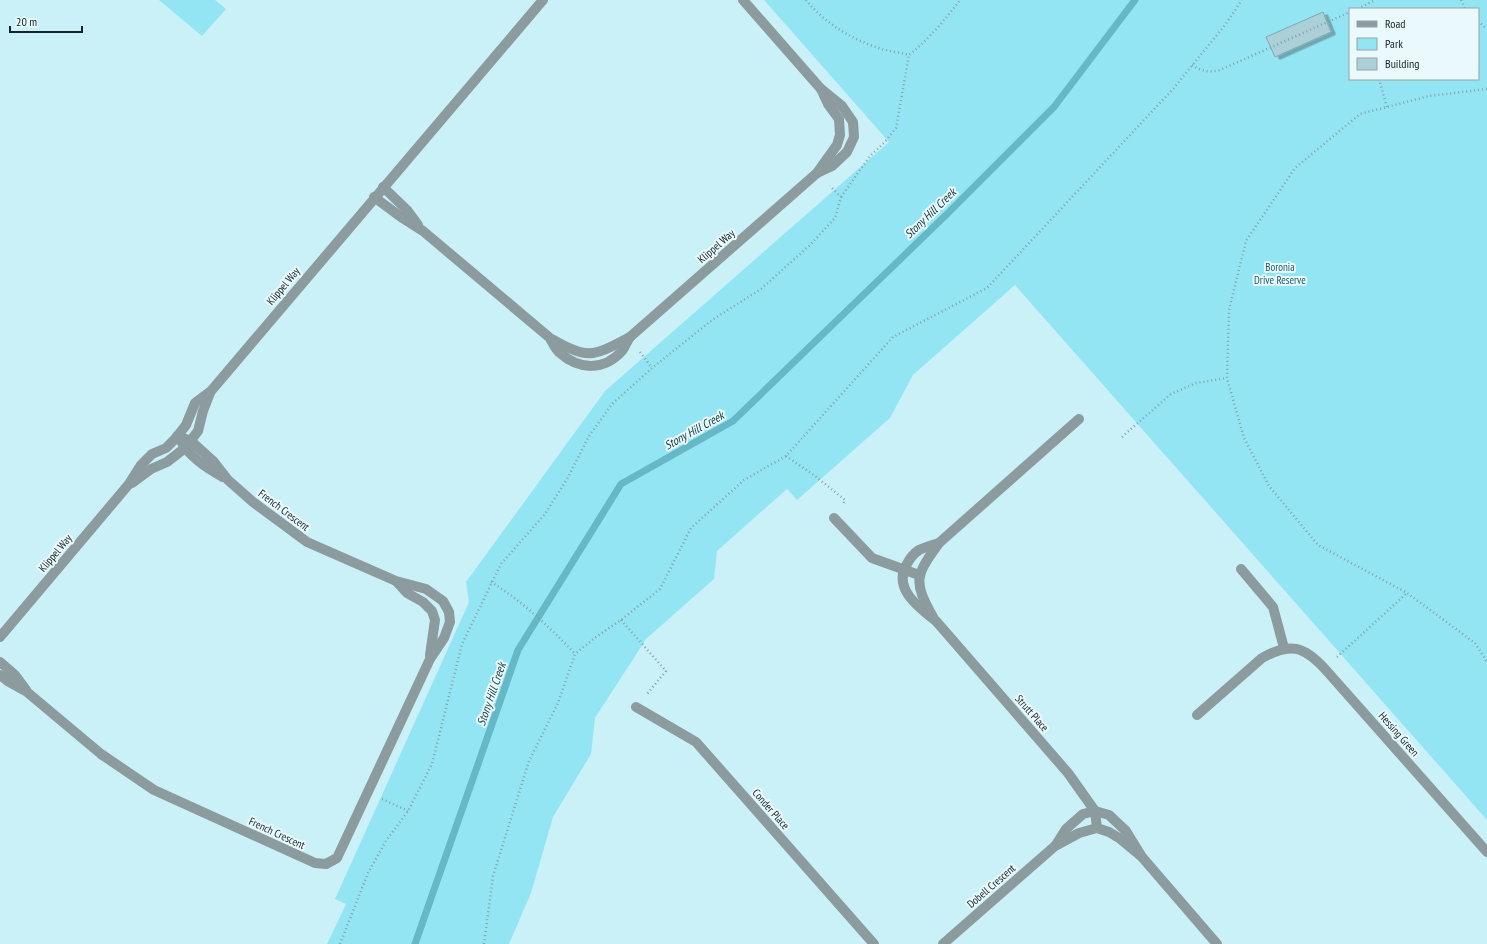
<svg xmlns="http://www.w3.org/2000/svg" width="1487" height="944" font-family="'PT Sans Narrow',sans-serif">
  <style>
    .green { fill: #94e5f4; fill-rule: evenodd }
    .lines { fill: none; stroke-linecap: round; stroke-linejoin: round }
    .stream { stroke: #66b8c7; stroke-width: 7 }
    .building { fill: #abd0d7; stroke: #83a7ae; filter: url(#shadow) }
    .path { stroke: #85a1a7; stroke-width: 2.5; stroke-dasharray: 1 3; stroke-linecap: butt }
    .service { stroke: #8b9b9e; stroke-width: 10 }
    .minor { stroke: #8b9b9e; stroke-width: 10 }
    .labels { text-anchor: middle; dominant-baseline: central; stroke-width: 4; stroke-linejoin: round; paint-order: stroke }
    .street-label { font-size: 11px; fill: #152326; stroke: #eaf9fc }
    .park-label { font-size: 11px; fill: #195d68; stroke: #eaf9fc }
    .water-label { font-size: 12px; font-style: italic; fill: #11393f; stroke: #eaf9fc }
  </style>
  <defs>
    <filter id="shadow"><feDropShadow dx="4.5" dy="2.5" stdDeviation="0" flood-color="#0004"/></filter>
  </defs>
  <rect width="100%" height="100%" fill="#cbf1f8"/>
  <!-- green -->
  <g class="green">
    <path d="M159,0H215L226,9L202,36Z"/>
    <path d="M764,0H1487V820L1015,285L913,375L890,418L797,500L787,489L717,551L714,579L646,639L595,718L591,754L553,817L531,893L509,944H327L346,904L335,899L469,602L466,582L605,391L889,142ZM1350,9H1478V79H1350Z"/>
  </g>
  <g class="lines">
    <!-- stream -->
    <path class="stream" d="M415,944L518,650L621,484L733,421L948,213L1054,107L1135,0"/>
  </g>
  <!-- building -->
  <path class="building" d="M1323,12L1331,32L1275,57L1266,37Z"/>
  <g class="lines">
    <!-- path -->
    <g class="path">
      <path d="M806,0C824,22 849,38 876,47C886,51 898,52 909,55C929,39 945,20 960,0"/>
      <path d="M1461,0L1465,9"/>
      <path d="M1358,9L1375,0"/>
      <path d="M1478,21L1487,29"/>
      <path d="M1192,65C1201,71 1209,73 1220,70L1350,12"/>
      <path d="M1379,79L1387,107"/>
      <path d="M1487,89L1429,96L1360,114L1295,168L1246,241L1229,310L1227,378L1244,438L1269,486L1318,545L1407,593L1475,643L1487,662"/>
      <path d="M841,197L870,156L884,143L896,128L909,55"/>
      <path d="M640,352L652,368"/>
      <path d="M1122,437L1171,394L1196,383L1227,378"/>
      <path d="M786,456L815,476L845,500L843,504"/>
      <path d="M491,582C523,602 550,627 575,654"/>
      <path d="M621,620L666,671L647,694"/>
      <path d="M1337,657L1407,593"/>
      <path d="M382,799L408,811"/>
      <path d="M340,944L368,873L386,841L408,811L432,764L462,644L501,564L545,514L567,479L589,436L612,404L652,368L712,320L761,289L810,245L835,218L841,197L830,186"/>
      <path d="M484,944L493,876L529,761L558,703L575,654L596,637L621,620L660,589L691,528L744,480L786,456L893,337L987,288L1173,89L1225,25L1242,0"/>
    </g>
    <!-- service -->
    <g class="service">
      <path d="M834,518L872,558L919,575"/>
      <path d="M1241,569L1273,607L1284,648"/>
    </g>
    <!-- minor -->
    <g class="minor">
      <path d="M743,0L821,89L842,106L853,122L854,137L847,152L832,166L817,173"/>
      <path d="M383,187L407,210L418,225"/>
      <path d="M374,197L401,217L423,231L550,338C589,360 592,357 630,337L817,173L837,145L840,135L839,119L828,104L821,89"/>
      <path d="M551,340C553,344 556,350 560,353C579,370 604,371 622,351C625,347 627,341 630,337"/>
      <path d="M182,443C191,458 208,469 223,477"/>
      <path d="M132,483L151,469L167,462L185,448L198,431L203,411L210,393"/>
      <path d="M939,543C932,545 925,547 919,550C913,554 910,558 907,564C892,588 919,608 936,621L1068,773L1095,811L1097,828"/>
      <path d="M397,582L407,593L423,602L432,611L435,620L430,655"/>
      <path d="M933,617C913,581 915,576 939,543L1079,419"/>
      <path d="M0,637L129,484L141,465L152,454L166,448L176,438L186,425L195,403L211,391L543,0"/>
      <path d="M0,662L15,675L26,690"/>
      <path d="M0,675L9,682L27,692L101,754L154,790L315,863L326,864L337,858L430,659L444,638L450,622L449,612L443,601L426,589L396,581L307,542L253,502L228,480L214,462L191,441L177,436"/>
      <path d="M636,707L696,742L874,944"/>
      <path d="M1197,715L1262,658C1290,642 1304,646 1325,669L1487,852"/>
      <path d="M1056,845L1066,829L1083,814L1095,811L1109,815L1126,831L1142,857L1217,944"/>
      <path d="M943,944L1055,846L1079,833L1097,828L1109,832L1119,838L1142,857"/>
    </g>
  </g>
  <g class="labels">
    <!-- street labels -->
    <g class="street-label">
      <text transform="translate(716 246) rotate(-41)">Klippel Way</text>
      <text transform="translate(283 286) rotate(-50)">Klippel Way</text>
      <text transform="translate(284 510) rotate(37)">French Crescent</text>
      <text transform="translate(55 553) rotate(-50)">Klippel Way</text>
      <text transform="translate(1032 713) rotate(49)">Strutt Place</text>
      <text transform="translate(1399 734) rotate(49)">Hessing Green</text>
      <text transform="translate(771 809) rotate(49)">Conder Place</text>
      <text transform="translate(277 833) rotate(25)">French Crescent</text>
      <text transform="translate(991 886) rotate(-41)">Dobell Crescent</text>
    </g>
    <!-- park labels -->
    <g class="park-label">
      <text x="1280" y="267">Boronia<tspan x="1280" dy="13">Drive Reserve</tspan></text>
    </g>
    <!-- water labels -->
    <g class="water-label">
      <text transform="translate(930 213) rotate(-44)">Stony Hill Creek</text>
      <text transform="translate(694 430) rotate(-29)">Stony Hill Creek</text>
      <text transform="translate(491 694) rotate(-71)">Stony Hill Creek</text>
    </g>
  </g>
  <!-- legend -->
  <rect x="1349" y="8" width="130" height="72" fill="#eaf9fc" stroke="#95a3a6"/>
  <rect x="1357" y="21" width="20" height="6" fill="#8b9b9e" stroke="#95a3a6"/>
  <text x="1385" y="28" font-size="12" fill="#152326">Road</text>
  <rect x="1357" y="38" width="20" height="12" fill="#94e5f4" stroke="#95a3a6"/>
  <text x="1385" y="48" font-size="12" fill="#152326">Park</text>
  <rect x="1357" y="58" width="20" height="12" fill="#abd0d7" stroke="#95a3a6"/>
  <text x="1385" y="68" font-size="12" fill="#152326">Building</text>
  <!-- scale -->
  <path d="M10 26v6h72v-6" fill="none" stroke="#152326" stroke-width="2"/>
  <text x="16" y="26" font-size="12" fill="#152326" stroke="#eaf9fc" stroke-width="3" paint-order="stroke">20 m</text>
</svg>
